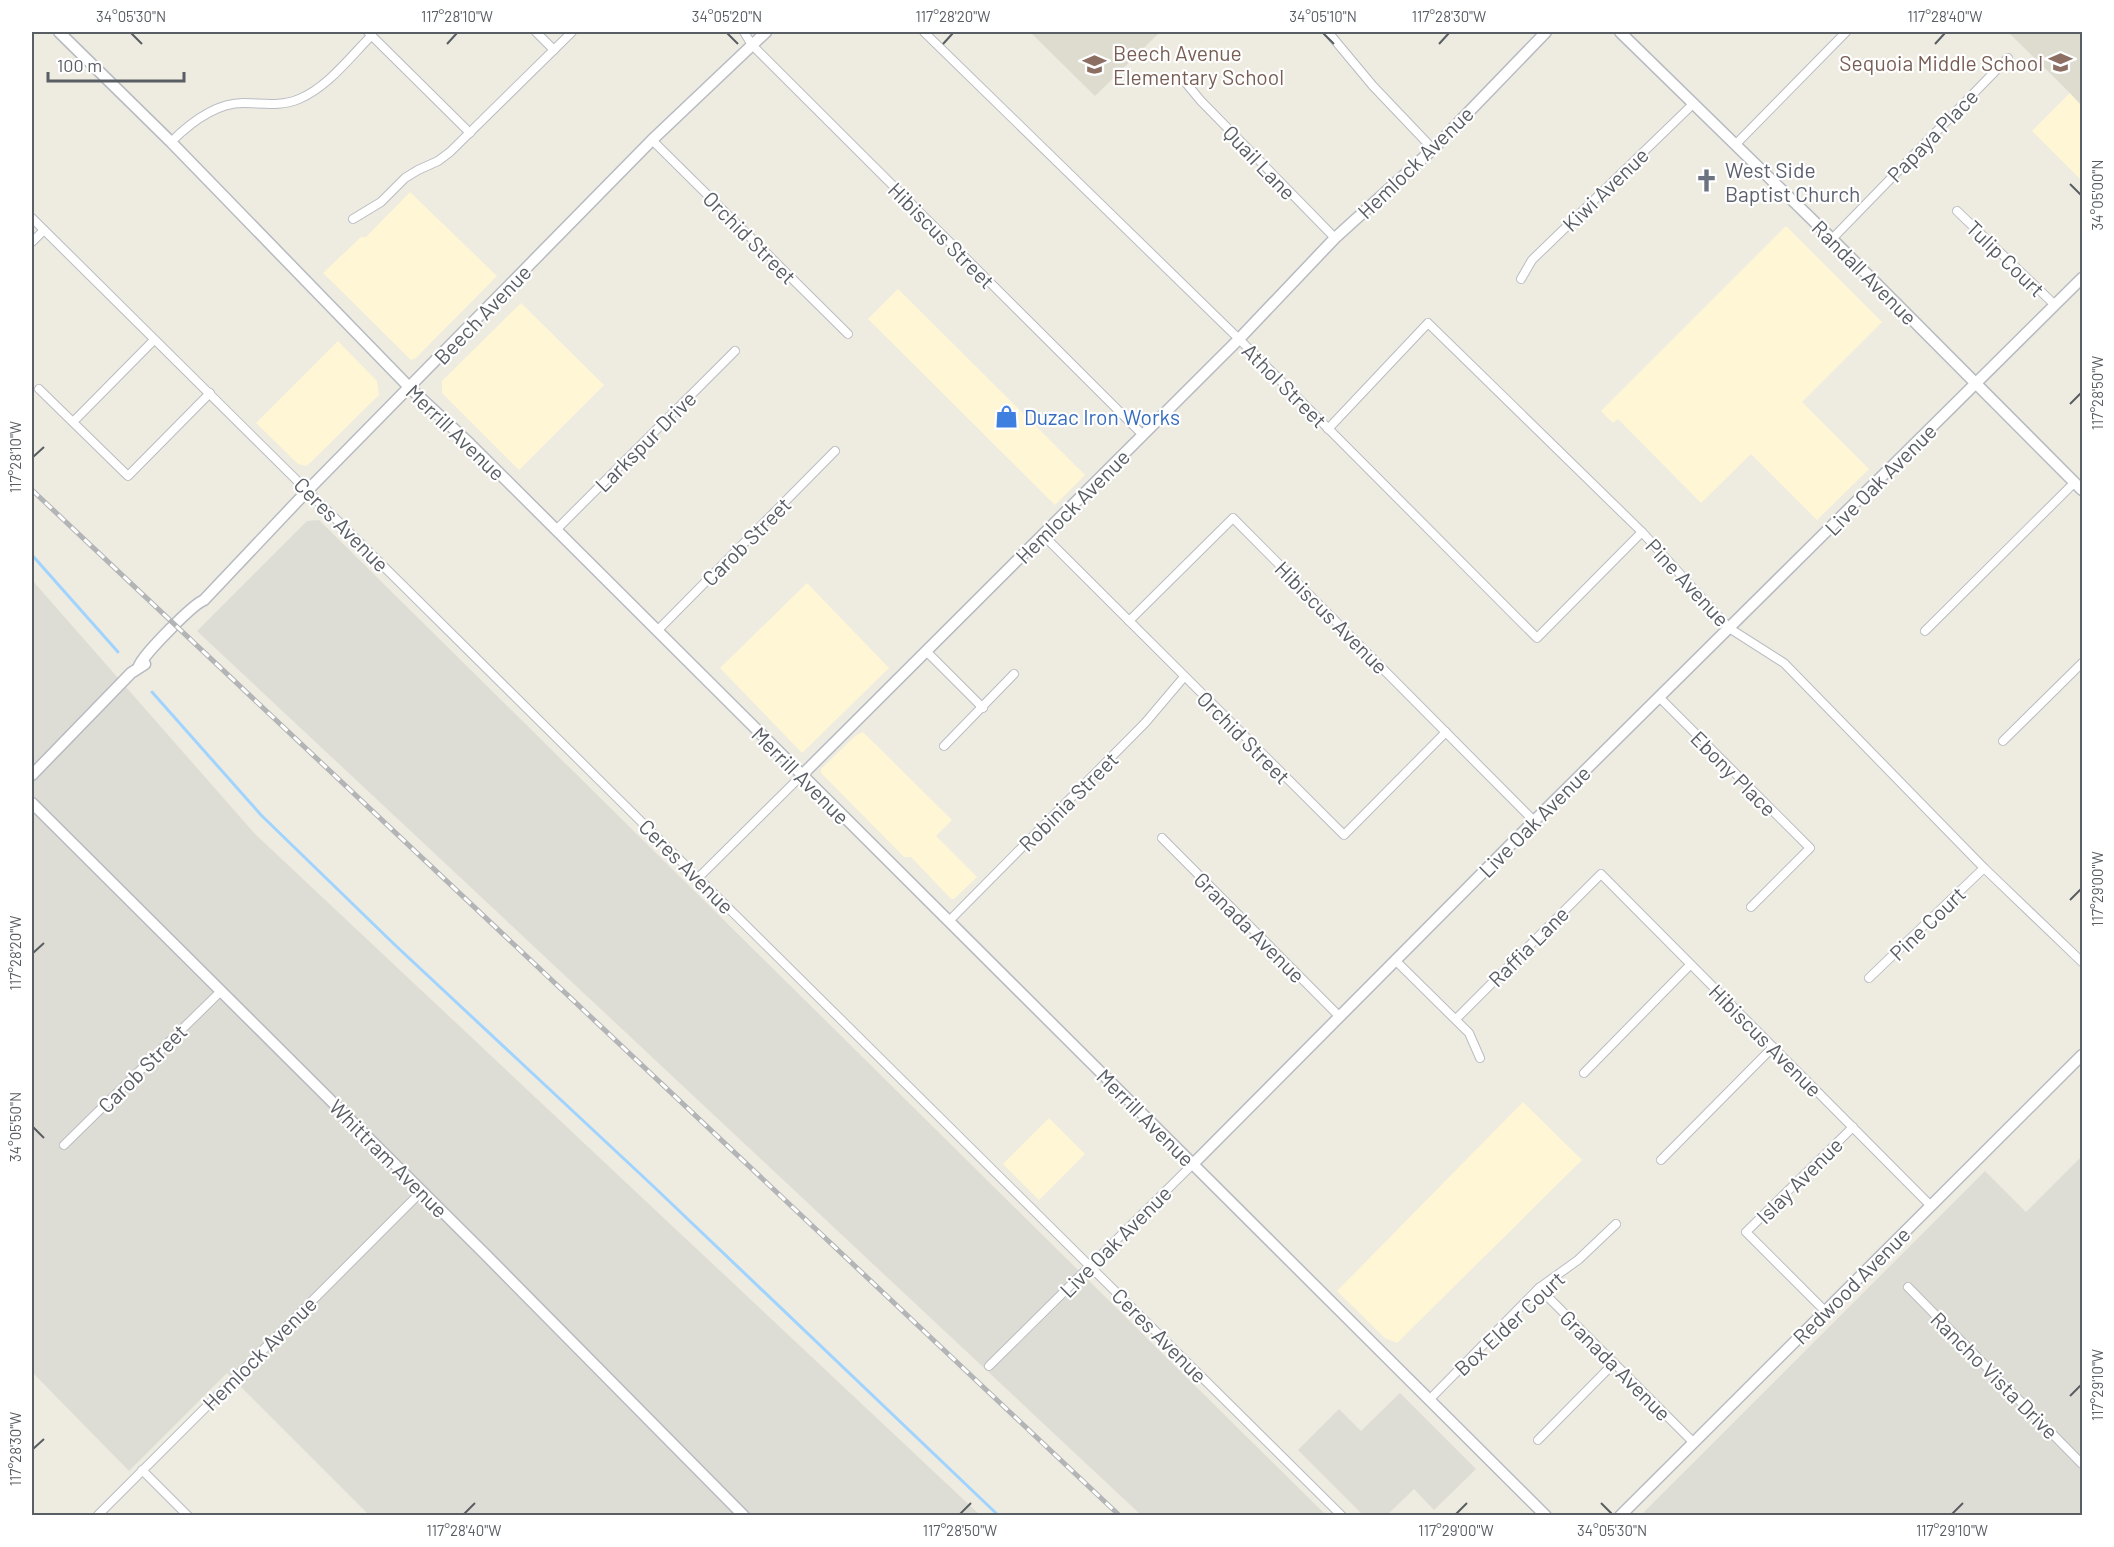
<svg xmlns="http://www.w3.org/2000/svg" width="2114" height="1547" font-family="Barlow,sans-serif">
  <style>
    .commercial { fill: #fff6d5 }
    .industrial { fill: #deddd5 }
    .education { fill: #dedbcf }
    .lines { fill: none; stroke-linecap: round; stroke-linejoin: round }
    .stream { stroke: #a0d4ff; stroke-width: 3 }
    .street-casing { stroke: #b9bcc2; stroke-width: 10 }
    .secondary-casing { stroke: #b7bbc1; stroke-width: 13 }
    .street { stroke: #fff; stroke-width: 8 }
    .secondary { stroke: #fff; stroke-width: 10 }
    .rail-casing { stroke: #b3b4b5; stroke-width: 5 }
    .rail { stroke: #fff; stroke-width: 3; stroke-dasharray: 9; stroke-linecap: butt }
    .ticks { fill: none; stroke: #595e64; stroke-width: 2 }
    .labels { text-anchor: middle; dominant-baseline: central; stroke-width: 4.5; stroke-linejoin: round; paint-order: stroke }
    .education-label { font-size: 21px; fill: #785e54; stroke: #fff; text-anchor: start }
    .street-label { font-size: 21px; fill: #595e64; stroke: #fff }
    .worship-label { font-size: 21px; fill: #5b616d; stroke: #fff; text-anchor: start }
    .shop-label { font-size: 21px; fill: #366cbe; stroke: #fff; text-anchor: start }
    .neatline { fill: none; stroke: #595e64; stroke-width: 2 }
    .ticks-label { font-size: 15px; text-anchor: middle; fill: #595e64 }
  </style>
  <rect width="100%" height="100%" fill="#eeebe1"/>
  <!-- commercial -->
  <g class="commercial">
    <path d="M2070,93L2082,106V181L2032,131Z"/>
    <path d="M410,192L497,276L416,358L411,360L323,273L361,237H366Z"/>
    <path d="M1786,226L1882,322L1802,402L1869,469L1817,520L1751,454L1701,503L1618,419L1613,423L1601,411Z"/>
    <path d="M898,289L1085,475L1055,505L868,319Z"/>
    <path d="M521,303L604,385L519,470L442,393V381Z"/>
    <path d="M338,341L377,381L379,395L310,463L306,466L298,464L256,423Z"/>
    <path d="M807,583L889,668L802,753L720,668Z"/>
    <path d="M863,732L952,820L936,836L977,877L954,899H951L911,857H904L821,773V769L855,736Z"/>
    <path d="M1523,1102L1582,1160L1397,1343L1385,1338L1337,1291Z"/>
    <path d="M1049,1118L1085,1154L1039,1200L1003,1164Z"/>
  </g>
  <!-- industrial -->
  <g class="industrial">
    <path d="M319,520L1326,1515H1141L197,631L307,521Z"/>
    <path d="M32,580L255,834L980,1515H369L227,1373L129,1471L32,1372Z"/>
    <path d="M2082,1156V1515L1640,1516L1985,1171L2026,1212Z"/>
    <path d="M1400,1393L1476,1469L1434,1510L1414,1489L1387,1515H1363L1298,1450L1339,1409L1361,1431Z"/>
  </g>
  <!-- education -->
  <g class="education">
    <path d="M1030,32H1160L1095,96Z"/>
    <path d="M2008,32H2082V106L2070,93Z"/>
  </g>
  <g class="lines">
    <!-- stream -->
    <g class="stream">
      <path d="M32,555L118,652"/>
      <path d="M152,692L261,815L395,945L652,1185L999,1516"/>
    </g>
    <defs>
      <g id="street">
        <path d="M368,32L470,133"/>
        <path d="M536,32L554,50"/>
        <path d="M744,32L752,45L1143,435"/>
        <path d="M924,32L1239,339L1537,638L1642,532"/>
        <path d="M1328,32L1373,86L1433,149"/>
        <path d="M1186,83L1201,101L1335,238"/>
        <path d="M652,140L848,334"/>
        <path d="M171,142C190,123 215,103 243,103C262,103 280,107 299,99C328,87 350,57 372,35"/>
        <path d="M1735,145L1846,32"/>
        <path d="M1957,211L2055,305"/>
        <path d="M32,218L1342,1516"/>
        <path d="M353,219L381,202L405,178L418,170L438,161L450,152L572,32"/>
        <path d="M1832,239L2008,58"/>
        <path d="M32,242L44,230"/>
        <path d="M1521,279L1532,260L1693,104"/>
        <path d="M39,389L128,476L210,393"/>
        <path d="M73,422L154,340"/>
        <path d="M1328,429L1428,323L1642,532L1729,628L1784,663L1984,868L2082,962"/>
        <path d="M556,530L735,351"/>
        <path d="M1043,535L1344,835L1446,732"/>
        <path d="M1129,621L1233,518L1534,821"/>
        <path d="M657,631L835,451"/>
        <path d="M1925,631L2075,482"/>
        <path d="M926,651L983,708"/>
        <path d="M1659,697L1810,848L1751,907"/>
        <path d="M2003,741L2082,663"/>
        <path d="M944,746L1014,674"/>
        <path d="M1162,838L1339,1016"/>
        <path d="M698,878L802,775"/>
        <path d="M949,921L1145,723L1184,677"/>
        <path d="M1396,961L1469,1033L1480,1058"/>
        <path d="M1869,978L1984,868"/>
        <path d="M1456,1019L1601,874L1931,1206"/>
        <path d="M1584,1073L1690,965"/>
        <path d="M64,1145L221,991"/>
        <path d="M1661,1160L1773,1047"/>
        <path d="M1908,1287L2082,1464"/>
        <path d="M1539,1288L1693,1442"/>
        <path d="M1825,1311L1746,1232L1853,1127"/>
        <path d="M989,1366L1193,1164"/>
        <path d="M1430,1399L1539,1288L1578,1260L1616,1224"/>
        <path d="M1538,1440L1614,1363"/>
        <path d="M142,1470L188,1516"/>
        <path d="M97,1516L422,1191"/>
      </g>
      <g id="secondary">
        <path d="M59,32L171,142L410,388L470,444L1546,1516"/>
        <path d="M1620,32L1832,239L2082,490"/>
        <path d="M139,666C144,654 192,605 204,600L308,490L652,140L766,32"/>
        <path d="M32,775L131,673L145,664"/>
        <path d="M802,775L1239,339L1335,238L1433,149L1546,32"/>
        <path d="M32,803L485,1254L744,1516"/>
        <path d="M1193,1164L1534,821L2082,278"/>
        <path d="M1620,1516L2082,1055"/>
      </g>
    </defs>
    <!-- street casing -->
    <use href="#street" class="street-casing"/>
    <!-- secondary casing -->
    <use href="#secondary" class="secondary-casing"/>
    <!-- street -->
    <use href="#street" class="street"/>
    <!-- secondary -->
    <use href="#secondary" class="secondary"/>
    <defs>
      <path id="rail" d="M32,490L1120,1516"/>
    </defs>
    <!-- rail casing -->
    <use href="#rail" class="rail-casing"/>
    <!-- rail -->
    <use href="#rail" class="rail"/>
  </g>
  <!-- ticks -->
  <path class="ticks" d="M131,33L142,44M727,33L738,44M1323,33L1334,44M447,44L457,33M943,44L953,33M1439,44L1449,33M1935,44L1945,33M2070,184L2081,195M2070,404L2081,393M33,457L44,447M2070,900L2081,889M33,953L44,943M33,1127L44,1138M2070,1396L2081,1385M33,1449L44,1439M1601,1503L1612,1514M464,1514L475,1503M960,1514L971,1503M1456,1514L1467,1503M1952,1514L1963,1503"/>
  <!-- icons -->
  <defs>
    <symbol id="school-bare" viewBox="-9 -9 18 18"><path d="M0-5L7-2L0 1L-7-2ZM-4 1L0 2.5L4 1V4Q0 6-4 4Z" fill="#8d6e63" stroke="#fff" stroke-width="2.5" paint-order="stroke"/></symbol>
    <symbol id="church-bare" viewBox="-9 -9 18 18"><path d="M-1.2-6h2.4v3.5h3.3v2.4h-3.3V6h-2.4V-.1h-3.3v-2.4h3.3Z" fill="#6b7280" stroke="#fff" stroke-width="2.5" paint-order="stroke"/></symbol>
    <symbol id="shop-bare" viewBox="-9 -9 18 18"><path d="M-5-2.5h2.3a2.7 3.5 0 0 1 5.4 0H5L5.5 6h-11ZM-1.5-2.5h3a1.5 2.3 0 0 0-3 0Z" fill="#3f7fe0" stroke="#fff" stroke-width="2.5" paint-order="stroke"/></symbol>
  </defs>
  <g fill-rule="evenodd">
    <use href="#school-bare" x="2044" y="46" width="33" height="33"/>
    <use href="#school-bare" x="1078" y="48" width="33" height="33"/>
    <use href="#church-bare" x="1690" y="164" width="33" height="33"/>
    <use href="#shop-bare" x="990" y="400" width="33" height="33"/>
  </g>
  <g class="labels">
    <!-- education labels -->
    <g class="education-label">
      <text x="1113" y="52">Beech Avenue<tspan x="1113" dy="24">Elementary School</tspan></text>
      <text x="2043" y="62" text-anchor="end">Sequoia Middle School</text>
    </g>
    <!-- street labels -->
    <g class="street-label">
      <text transform="translate(1932 135) rotate(-46)">Papaya Place</text>
      <text transform="translate(1260 162) rotate(46)">Quail Lane</text>
      <text transform="translate(1415 162) rotate(-44)">Hemlock Avenue</text>
      <text transform="translate(1605 189) rotate(-44)">Kiwi Avenue</text>
      <text transform="translate(942 235) rotate(45)">Hibiscus Street</text>
      <text transform="translate(750 237) rotate(45)">Orchid Street</text>
      <text transform="translate(2006 258) rotate(44)">Tulip Court</text>
      <text transform="translate(1865 272) rotate(45)">Randall Avenue</text>
      <text transform="translate(482 314) rotate(-46)">Beech Avenue</text>
      <text transform="translate(1285 385) rotate(45)">Athol Street</text>
      <text transform="translate(456 432) rotate(44)">Merrill Avenue</text>
      <text transform="translate(645 441) rotate(-45)">Larkspur Drive</text>
      <text transform="translate(1880 479) rotate(-45)">Live Oak Avenue</text>
      <text transform="translate(1072 506) rotate(-45)">Hemlock Avenue</text>
      <text transform="translate(342 524) rotate(45)">Ceres Avenue</text>
      <text transform="translate(746 541) rotate(-45)">Carob Street</text>
      <text transform="translate(1688 582) rotate(47)">Pine Avenue</text>
      <text transform="translate(1332 617) rotate(45)">Hibiscus Avenue</text>
      <text transform="translate(1244 737) rotate(45)">Orchid Street</text>
      <text transform="translate(1734 773) rotate(45)">Ebony Place</text>
      <text transform="translate(801 775) rotate(45)">Merrill Avenue</text>
      <text transform="translate(1068 801) rotate(-45)">Robinia Street</text>
      <text transform="translate(1534 821) rotate(-45)">Live Oak Avenue</text>
      <text transform="translate(687 866) rotate(45)">Ceres Avenue</text>
      <text transform="translate(1927 923) rotate(-44)">Pine Court</text>
      <text transform="translate(1250 927) rotate(45)">Granada Avenue</text>
      <text transform="translate(1528 946) rotate(-45)">Raffia Lane</text>
      <text transform="translate(1766 1040) rotate(45)">Hibiscus Avenue</text>
      <text transform="translate(142 1068) rotate(-45)">Carob Street</text>
      <text transform="translate(1146 1117) rotate(45)">Merrill Avenue</text>
      <text transform="translate(389 1158) rotate(45)">Whittram Avenue</text>
      <text transform="translate(1799 1180) rotate(-45)">Islay Avenue</text>
      <text transform="translate(1115 1241) rotate(-45)">Live Oak Avenue</text>
      <text transform="translate(1851 1285) rotate(-45)">Redwood Avenue</text>
      <text transform="translate(1509 1323) rotate(-43)">Box Elder Court</text>
      <text transform="translate(1160 1335) rotate(45)">Ceres Avenue</text>
      <text transform="translate(259 1353) rotate(-45)">Hemlock Avenue</text>
      <text transform="translate(1616 1365) rotate(45)">Granada Avenue</text>
      <text transform="translate(1995 1375) rotate(45)">Rancho Vista Drive</text>
    </g>
    <!-- worship labels -->
    <g class="worship-label">
      <text x="1725" y="169">West Side<tspan x="1725" dy="24">Baptist Church</tspan></text>
    </g>
    <!-- shop labels -->
    <g class="shop-label">
      <text x="1024" y="416">Duzac Iron Works</text>
    </g>
  </g>
  <!-- border -->
  <rect width="2114" height="1547" fill="none" stroke="#ffffff" stroke-width="66"/>
  <!-- scale -->
  <path d="M48 72v9h136v-9" fill="none" stroke="#595e64" stroke-width="3"/>
  <text x="57" y="72" font-size="18" fill="#595e64" stroke="#ffffff" stroke-width="4.5" paint-order="stroke">100 m</text>
  <rect x="33" y="33" width="2048" height="1481" class="neatline"/>
  <g class="ticks-label">
    <text x="131" y="22">34°05'30"N</text>
    <text x="457" y="22">117°28'10"W</text>
    <text x="727" y="22">34°05'20"N</text>
    <text x="953" y="22">117°28'20"W</text>
    <text x="1323" y="22">34°05'10"N</text>
    <text x="1449" y="22">117°28'30"W</text>
    <text x="1945" y="22">117°28'40"W</text>
    <text transform="translate(2098 195) rotate(-90)" y="5">34°05'00"N</text>
    <text transform="translate(2098 393) rotate(-90)" y="5">117°28'50"W</text>
    <text transform="translate(16 457) rotate(-90)" y="5">117°28'10"W</text>
    <text transform="translate(2098 889) rotate(-90)" y="5">117°29'00"W</text>
    <text transform="translate(16 953) rotate(-90)" y="5">117°28'20"W</text>
    <text transform="translate(16 1127) rotate(-90)" y="5">34°05'50"N</text>
    <text transform="translate(2098 1385) rotate(-90)" y="5">117°29'10"W</text>
    <text transform="translate(16 1449) rotate(-90)" y="5">117°28'30"W</text>
    <text x="464" y="1536">117°28'40"W</text>
    <text x="960" y="1536">117°28'50"W</text>
    <text x="1456" y="1536">117°29'00"W</text>
    <text x="1612" y="1536">34°05'30"N</text>
    <text x="1952" y="1536">117°29'10"W</text>
  </g>
</svg>
